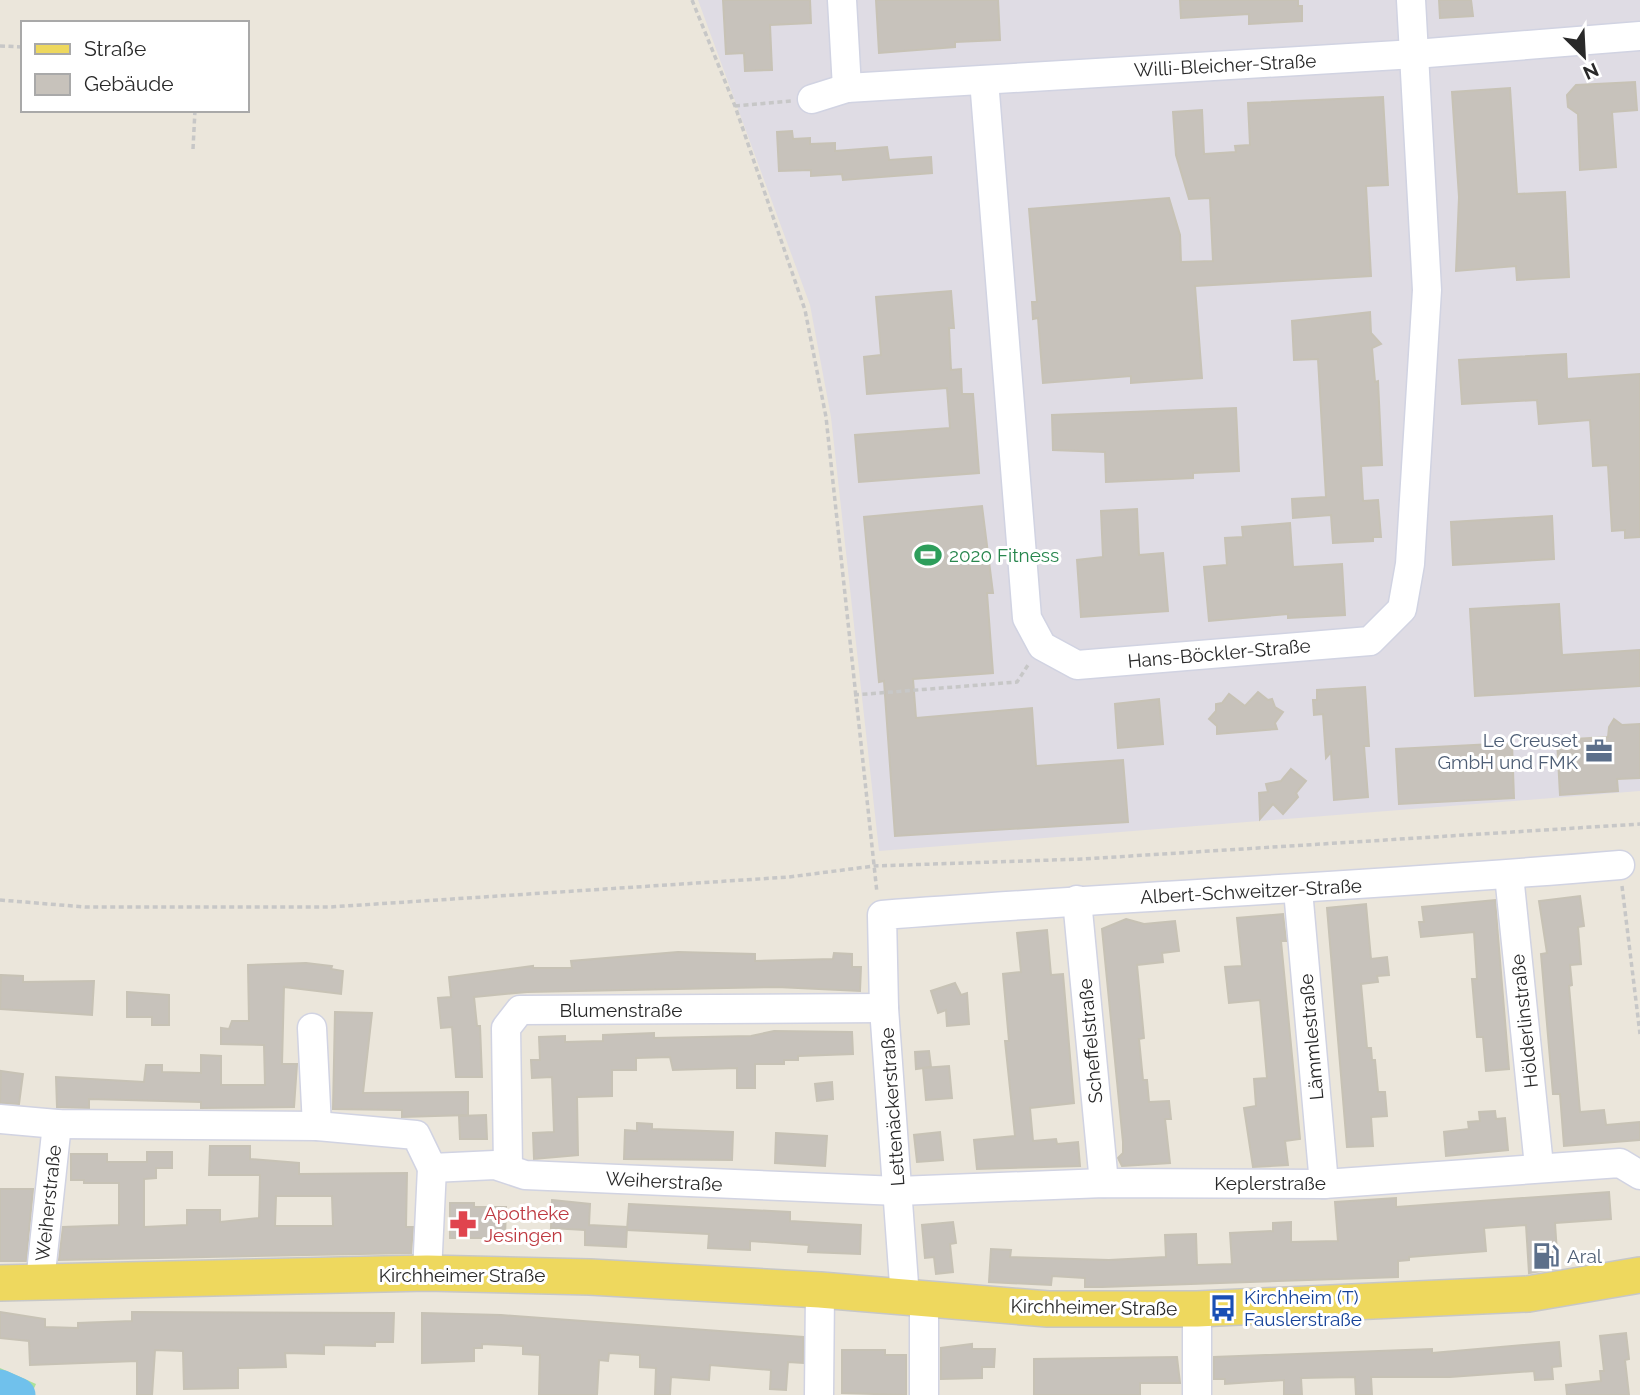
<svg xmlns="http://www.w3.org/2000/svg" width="1640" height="1395" font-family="Raleway,sans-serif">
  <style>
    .industrial { fill: #dfdce4 }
    .green { fill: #abe198 }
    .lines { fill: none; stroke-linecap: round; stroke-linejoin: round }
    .river { stroke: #70c1ec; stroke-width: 35 }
    .building { fill: #c7c2bb; stroke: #c7c2b5; stroke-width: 2; fill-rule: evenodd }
    .minor-casing { stroke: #d1d3e2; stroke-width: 31 }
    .major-casing { stroke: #c7c7c7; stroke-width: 38 }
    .path { stroke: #c7c7c7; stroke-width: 3.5; stroke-dasharray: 5 3.5; stroke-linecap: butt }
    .minor { stroke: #fff; stroke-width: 28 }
    .major { stroke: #eed85e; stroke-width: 35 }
    .labels { text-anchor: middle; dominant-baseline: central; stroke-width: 6; stroke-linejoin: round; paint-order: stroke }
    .street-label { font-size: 19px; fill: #292929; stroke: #fff }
    .leisure-label { font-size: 19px; fill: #27864d; stroke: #fff; text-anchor: start }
    .service-label { font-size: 19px; fill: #4e5e75; stroke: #fff; text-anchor: end }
    .health-label { font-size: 19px; fill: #be3a42; stroke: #fff; text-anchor: start }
    .transit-label { font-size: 19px; fill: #164399; stroke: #fff; text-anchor: start }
  </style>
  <rect width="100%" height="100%" fill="#ebe6db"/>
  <!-- industrial -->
  <path class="industrial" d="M698,0H1640V791L879,851L831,417L810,305Z"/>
  <!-- green -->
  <path class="green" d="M0,1368L36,1384L31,1395H0Z"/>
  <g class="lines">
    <!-- river -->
    <path class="river" d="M0,1387L18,1395"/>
  </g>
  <!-- building -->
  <g class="building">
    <path d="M723,0H810L811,23L770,25L772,70L745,71L744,53L726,54Z"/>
    <path d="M876,0H998L1000,40L955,42V47L879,53Z"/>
    <path d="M1180,0H1298V6H1302V21L1249,24V14L1181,18Z"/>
    <path d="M1439,0H1471L1473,16L1440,18Z"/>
    <path d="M1635,82L1637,110L1612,112L1616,167L1580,170L1578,114L1568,107L1567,95L1576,85Z"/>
    <path d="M1510,88L1517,194L1565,192L1569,277L1517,280L1516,266L1456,271L1459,197L1452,92Z"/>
    <path d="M1383,97L1388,185L1366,186L1371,276L1195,286L1202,378L1131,383V376L1043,383L1038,318L1033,319L1032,302H1037L1029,209L1169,198L1180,235L1181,262L1213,261L1210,198L1189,199L1176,155L1173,112L1202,110L1204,154L1236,152L1235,146L1250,145L1248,103Z"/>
    <path d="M792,131L793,139L810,138V144L835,143V151L887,147L889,160L931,157L932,173L843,180L842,174L811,176V170L779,171L777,132Z"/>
    <path d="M951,291L954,328H949L951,370L961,369L962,394H973L979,473L859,482L855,435L950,428L947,388L867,394L864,357L881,355L876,297Z"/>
    <path d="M1370,312L1371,333L1381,344L1372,348L1375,382L1378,381L1382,465L1361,466L1363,501L1378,500L1381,537H1373V541L1333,543L1331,515L1293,518L1292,499L1326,497L1318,359L1294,360L1292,321Z"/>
    <path d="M1566,354L1567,379L1640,374V537L1625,538V530L1612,531L1608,465L1593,466L1590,420L1539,424L1537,400L1462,404L1459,360Z"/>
    <path d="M1236,408L1239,471L1193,473V478L1106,482L1105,452L1053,450L1052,415Z"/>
    <path d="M982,506L993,593H987L993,673L913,679L916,718L1032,708L1036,766L1123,760L1128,822L895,836L884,681L879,682L864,517Z"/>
    <path d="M1137,509L1139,555L1163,553L1168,611L1081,617L1077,560L1103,557L1101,511Z"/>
    <path d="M1552,516L1554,559L1453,565L1451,522Z"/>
    <path d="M1290,523L1293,567L1342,564L1345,615L1288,618V614L1209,621L1204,567L1227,565L1225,538L1243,537L1242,527Z"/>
    <path d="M1559,604L1562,655L1640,650V686L1475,696L1470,609Z"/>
    <path d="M1365,687L1369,746H1364L1368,797L1334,800L1331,752L1326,758L1323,714L1314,715L1313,700H1317V690Z"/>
    <path d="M1258,692L1268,700L1272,699L1275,707L1283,712L1275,723L1277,729L1217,734V726L1209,719L1216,711V704L1222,703L1229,694L1245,706Z"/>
    <path d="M1159,699L1163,744L1118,748L1115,704Z"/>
    <path d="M1614,719L1622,725L1640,724V778L1617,779L1618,791L1560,795L1557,740L1608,737L1609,727Z"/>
    <path d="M1512,743L1514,798L1399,804L1396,749Z"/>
    <path d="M1291,769L1306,781L1296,793L1298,797L1283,814L1273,804L1260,819L1259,793L1268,792L1266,784L1281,781Z"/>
    <path d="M1580,896L1584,926L1578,927L1581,964L1570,965L1572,985L1569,986L1580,1112L1604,1110L1606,1125L1640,1122V1140L1564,1146L1560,1094H1553L1541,954L1547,953L1539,901Z"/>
    <path d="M1495,900L1509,1069L1486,1071L1483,1037H1477L1472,979H1477L1474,932L1421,937L1419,922H1424L1422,907Z"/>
    <path d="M1366,904L1371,959L1387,957L1389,975L1377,976L1378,982L1361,984L1367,1048H1371L1372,1060H1375L1378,1092H1385L1387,1116L1371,1117L1373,1146L1347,1147L1327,908Z"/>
    <path d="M1283,914L1286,941H1281L1300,1139L1285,1141L1288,1165L1253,1167L1244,1108L1256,1106L1254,1079L1267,1078L1260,1000L1229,1003L1225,967L1242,966L1237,918Z"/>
    <path d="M1126,919L1144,924L1175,921L1179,951L1162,953L1163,962L1137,965L1144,1038L1139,1039L1143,1080H1147L1149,1102L1169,1101L1171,1119H1165L1170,1163L1122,1166L1118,1158L1123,1153V1142L1102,929Z"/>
    <path d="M1047,930L1051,975L1063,974L1074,1103L1030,1108L1033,1141L1056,1139L1057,1144L1078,1142L1080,1166L977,1169L974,1140L1015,1136L1005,1041H1009L1003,974L1021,972L1017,933Z"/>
    <path d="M678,952L755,954V961L833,959L834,953L852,954V967H861L860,991L777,987L527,992L474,997L477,1026H480L482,1077H456L452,1027L441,1028L438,998L451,997L449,977L533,966V968H572L571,961Z"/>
    <path d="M306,963L332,966L331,969L343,971L341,994L284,987L282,1064H297L294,1107L201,1108V1102L89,1099V1108L57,1107L56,1077L144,1082L146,1065H162V1072L201,1073V1055L221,1056V1085H265L264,1045L221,1044V1028L229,1029L232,1021H249L248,965Z"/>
    <path d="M1,975L23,976V982L94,981L92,1015L0,1009Z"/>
    <path d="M955,983L961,995L967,993L969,1024L947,1026L946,1010L938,1013L931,991Z"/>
    <path d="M127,992L169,995V1025H152V1017H127Z"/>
    <path d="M335,1012L372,1013L363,1093L468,1092V1115L402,1117V1110L333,1109Z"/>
    <path d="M774,1031L852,1032L853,1054L798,1056V1060H784V1064H755V1088H737V1068L673,1070L670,1057L636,1058V1070H612V1096L577,1097L578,1155L534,1159L533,1133L554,1132L552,1077L532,1078L531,1060H540L539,1037L565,1036V1042L603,1041V1035L654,1033V1038L751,1036Z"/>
    <path d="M929,1051L931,1067L916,1069L915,1052Z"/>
    <path d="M949,1066L952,1098L926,1100L923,1068Z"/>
    <path d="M1,1071L23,1074L19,1104L0,1103Z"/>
    <path d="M832,1082L833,1099L817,1101L815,1084Z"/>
    <path d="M1495,1111L1496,1119L1505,1118L1508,1150L1446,1156L1444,1132L1469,1129L1468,1122L1480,1121L1479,1112Z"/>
    <path d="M486,1115L487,1139H460L459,1116Z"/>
    <path d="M637,1123L652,1124V1129L733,1132L732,1160L624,1159L625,1130L637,1131Z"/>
    <path d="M940,1132L943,1160L917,1162L914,1135Z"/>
    <path d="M776,1133L827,1136L825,1166L775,1163Z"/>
    <path d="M210,1146H250V1159L299,1163V1174L407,1173L406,1227H413L411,1253L59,1260L63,1227L119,1225V1183H84V1180H71V1154H107V1162H147V1152H172V1168H156V1178L144,1179V1227L187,1225V1210H220V1222L259,1218L260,1175H209ZM276,1196H332L333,1226H275Z"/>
    <path d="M0,1189H33L26,1261H0Z"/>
    <path d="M1609,1192L1611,1219L1555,1223L1558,1268L1529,1273L1526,1225L1484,1228L1486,1251L1409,1257V1260L1398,1261V1277L1102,1287H1085V1278L1052,1276L1051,1285L989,1282L991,1249L1011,1250L1010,1257L1109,1260L1166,1257L1165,1235L1196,1234L1197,1265L1232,1264L1230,1233L1273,1231V1223L1291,1222V1242L1338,1241L1335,1202L1396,1198V1207Z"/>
    <path d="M552,1200L590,1204L589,1225L627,1227L626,1247L585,1245V1230L551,1228Z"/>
    <path d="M450,1203H474V1207H506L505,1238H450Z"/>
    <path d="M629,1204L790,1212V1221L861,1225L860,1254L808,1252L809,1245L750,1241V1250L708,1248L709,1234L627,1230Z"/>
    <path d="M953,1222L956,1243L950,1244L953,1272L936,1274L934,1257L925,1258L922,1225Z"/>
    <path d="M0,1312L45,1319V1327L78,1328V1323L132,1321V1312L394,1313L393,1342H375V1346L324,1345V1354L285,1353L286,1367L238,1368V1388L184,1389L183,1351L155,1350L152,1395H137V1361L30,1365L29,1341L0,1338Z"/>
    <path d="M422,1313L501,1315L803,1337V1363L788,1362L786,1390L770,1389L771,1370L710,1365L709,1380L671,1377L670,1395H655L656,1368L640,1367V1355L609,1353L608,1361L599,1360L597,1395H539L540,1355L523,1354V1346L482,1344V1348H474V1361L422,1363Z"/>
    <path d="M1626,1333L1629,1359L1625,1360L1629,1395H1567L1566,1385L1601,1381L1600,1371H1604L1600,1336Z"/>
    <path d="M1559,1342L1561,1366L1552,1367L1553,1379L1535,1380L1534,1371L1450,1377H1371L1372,1395H1356L1355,1377L1301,1378L1302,1395H1284V1380L1225,1384V1379H1214V1357L1432,1349V1353Z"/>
    <path d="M972,1344V1349H995L994,1367H982V1378L941,1379V1348Z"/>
    <path d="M842,1350H885V1355H906V1395L842,1393Z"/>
    <path d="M1177,1357L1180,1383H1140V1395H1034V1359Z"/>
  </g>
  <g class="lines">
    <defs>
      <g id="minor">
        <path d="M842,0L847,88"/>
        <path d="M984,80L1027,618L1042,646L1077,665L1370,641L1402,609L1410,564L1427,290L1411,0"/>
        <path d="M812,99L847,88L1415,54L1640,36"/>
        <path d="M1509,875L1539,1166"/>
        <path d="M1298,890L1324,1184"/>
        <path d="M1077,900L1104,1183"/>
        <path d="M312,1028L317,1126"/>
        <path d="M0,1119L57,1124L317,1126L416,1135L432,1168L495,1165L525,1175L898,1191L1104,1183L1324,1184L1620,1163L1640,1175"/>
        <path d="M508,1168L506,1028L520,1010L884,1008"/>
        <path d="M427,1273L432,1168"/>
        <path d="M40,1282L57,1124"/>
        <path d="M905,1298L884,1008L882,915C1128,896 1374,886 1620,865"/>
        <path d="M819,1395L820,1290"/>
        <path d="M924,1395V1301"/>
        <path d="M1197,1395V1309"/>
      </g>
      <path id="major" d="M0,1283L427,1273L590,1277L820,1290L1048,1309H1197L1528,1294L1640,1275"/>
    </defs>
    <!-- minor casing -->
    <use href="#minor" class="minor-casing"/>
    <!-- major casing -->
    <use href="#major" class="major-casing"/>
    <!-- path -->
    <g class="path">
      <path d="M692,0L735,106L805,310L826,417L877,893"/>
      <path d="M0,46L23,47"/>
      <path d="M735,106L792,101"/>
      <path d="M193,149L195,110"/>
      <path d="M854,695L1017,682L1028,665"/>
      <path d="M1622,886L1640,1034"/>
      <path d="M0,900L85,907H330L789,877L874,866L1083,859L1640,824"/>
    </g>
    <!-- minor -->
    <use href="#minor" class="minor"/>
    <!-- major -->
    <use href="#major" class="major"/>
  </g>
  <!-- icons -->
  <defs>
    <symbol id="stadium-bare" viewBox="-9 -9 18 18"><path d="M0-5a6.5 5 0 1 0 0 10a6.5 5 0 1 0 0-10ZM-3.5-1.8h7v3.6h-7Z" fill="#2e9e5b" stroke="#fff" stroke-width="2.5" paint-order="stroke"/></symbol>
    <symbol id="office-bare" viewBox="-9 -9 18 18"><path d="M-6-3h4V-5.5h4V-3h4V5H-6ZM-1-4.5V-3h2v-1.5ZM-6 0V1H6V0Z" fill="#5c6f8a" stroke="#fff" stroke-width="2.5" paint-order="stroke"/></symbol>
    <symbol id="pharmacy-bare" viewBox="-9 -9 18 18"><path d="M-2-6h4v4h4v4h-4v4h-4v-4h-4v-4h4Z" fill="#e0444e" stroke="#fff" stroke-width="2.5" paint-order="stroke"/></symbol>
    <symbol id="fuel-bare" viewBox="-9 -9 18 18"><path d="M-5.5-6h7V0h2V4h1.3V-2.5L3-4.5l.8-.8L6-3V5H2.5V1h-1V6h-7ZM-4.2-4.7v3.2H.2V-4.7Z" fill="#5c6f8a" stroke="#fff" stroke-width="2.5" paint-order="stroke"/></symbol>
    <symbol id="bus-bare" viewBox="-9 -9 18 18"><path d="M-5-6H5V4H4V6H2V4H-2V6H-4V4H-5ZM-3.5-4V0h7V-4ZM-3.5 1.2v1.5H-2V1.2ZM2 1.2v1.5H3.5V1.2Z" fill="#1a4fb4" stroke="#fff" stroke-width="2.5" paint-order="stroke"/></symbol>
  </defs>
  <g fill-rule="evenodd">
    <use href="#stadium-bare" x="909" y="536" width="38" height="38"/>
    <use href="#office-bare" x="1580" y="732" width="38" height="38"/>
    <use href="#pharmacy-bare" x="444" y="1205" width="38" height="38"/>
    <use href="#fuel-bare" x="1527" y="1237" width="38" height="38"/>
    <use href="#bus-bare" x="1204" y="1289" width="38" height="38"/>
  </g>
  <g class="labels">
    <!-- street labels -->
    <g class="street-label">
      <text transform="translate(1225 65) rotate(-3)">Willi-Bleicher-Straße</text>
      <text transform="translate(1219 653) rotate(-5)">Hans-Böckler-Straße</text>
      <text transform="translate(1251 891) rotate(-3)">Albert-Schweitzer-Straße</text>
      <text x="621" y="1010">Blumenstraße</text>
      <text transform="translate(1524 1021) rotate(-96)">Hölderlinstraße</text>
      <text transform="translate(1311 1037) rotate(-95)">Lämmlestraße</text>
      <text transform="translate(1090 1041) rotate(-95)">Scheffelstraße</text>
      <text transform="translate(892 1107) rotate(-94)">Lettenäckerstraße</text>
      <text transform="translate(664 1181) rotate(3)">Weiherstraße</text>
      <text x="1270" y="1183">Keplerstraße</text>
      <text transform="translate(48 1203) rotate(-84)">Weiherstraße</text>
      <text x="462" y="1275">Kirchheimer Straße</text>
      <text transform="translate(1094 1307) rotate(1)">Kirchheimer Straße</text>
    </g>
    <!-- leisure labels -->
    <g class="leisure-label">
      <text x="949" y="555">2020 Fitness</text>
    </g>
    <!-- service labels -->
    <g class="service-label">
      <text x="1578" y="740">Le Creuset<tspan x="1578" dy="22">GmbH und FMK</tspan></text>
      <text x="1567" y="1256" text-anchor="start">Aral</text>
    </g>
    <!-- health labels -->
    <g class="health-label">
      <text x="484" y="1213">Apotheke<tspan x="484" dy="22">Jesingen</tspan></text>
    </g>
    <!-- transit labels -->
    <g class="transit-label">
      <text x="1244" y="1297">Kirchheim (T)<tspan x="1244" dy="22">Fauslerstraße</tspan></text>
    </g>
  </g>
  <!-- legend -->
  <rect x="21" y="21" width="228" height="91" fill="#ffffff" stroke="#a9a9a9" stroke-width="2"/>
  <rect x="35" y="44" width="35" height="10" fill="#eed85e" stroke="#a9a9a9" stroke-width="2"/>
  <text x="84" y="56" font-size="21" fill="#292929">Straße</text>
  <rect x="35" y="74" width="35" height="21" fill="#c7c2bb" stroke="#a9a9a9" stroke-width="2"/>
  <text x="84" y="91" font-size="21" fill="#292929">Gebäude</text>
  <!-- north arrow -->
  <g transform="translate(1584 56) rotate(156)" stroke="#ffffff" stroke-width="5" paint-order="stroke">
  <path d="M0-5L12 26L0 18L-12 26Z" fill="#292929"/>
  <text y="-10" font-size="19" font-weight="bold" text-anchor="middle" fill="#292929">N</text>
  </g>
</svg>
